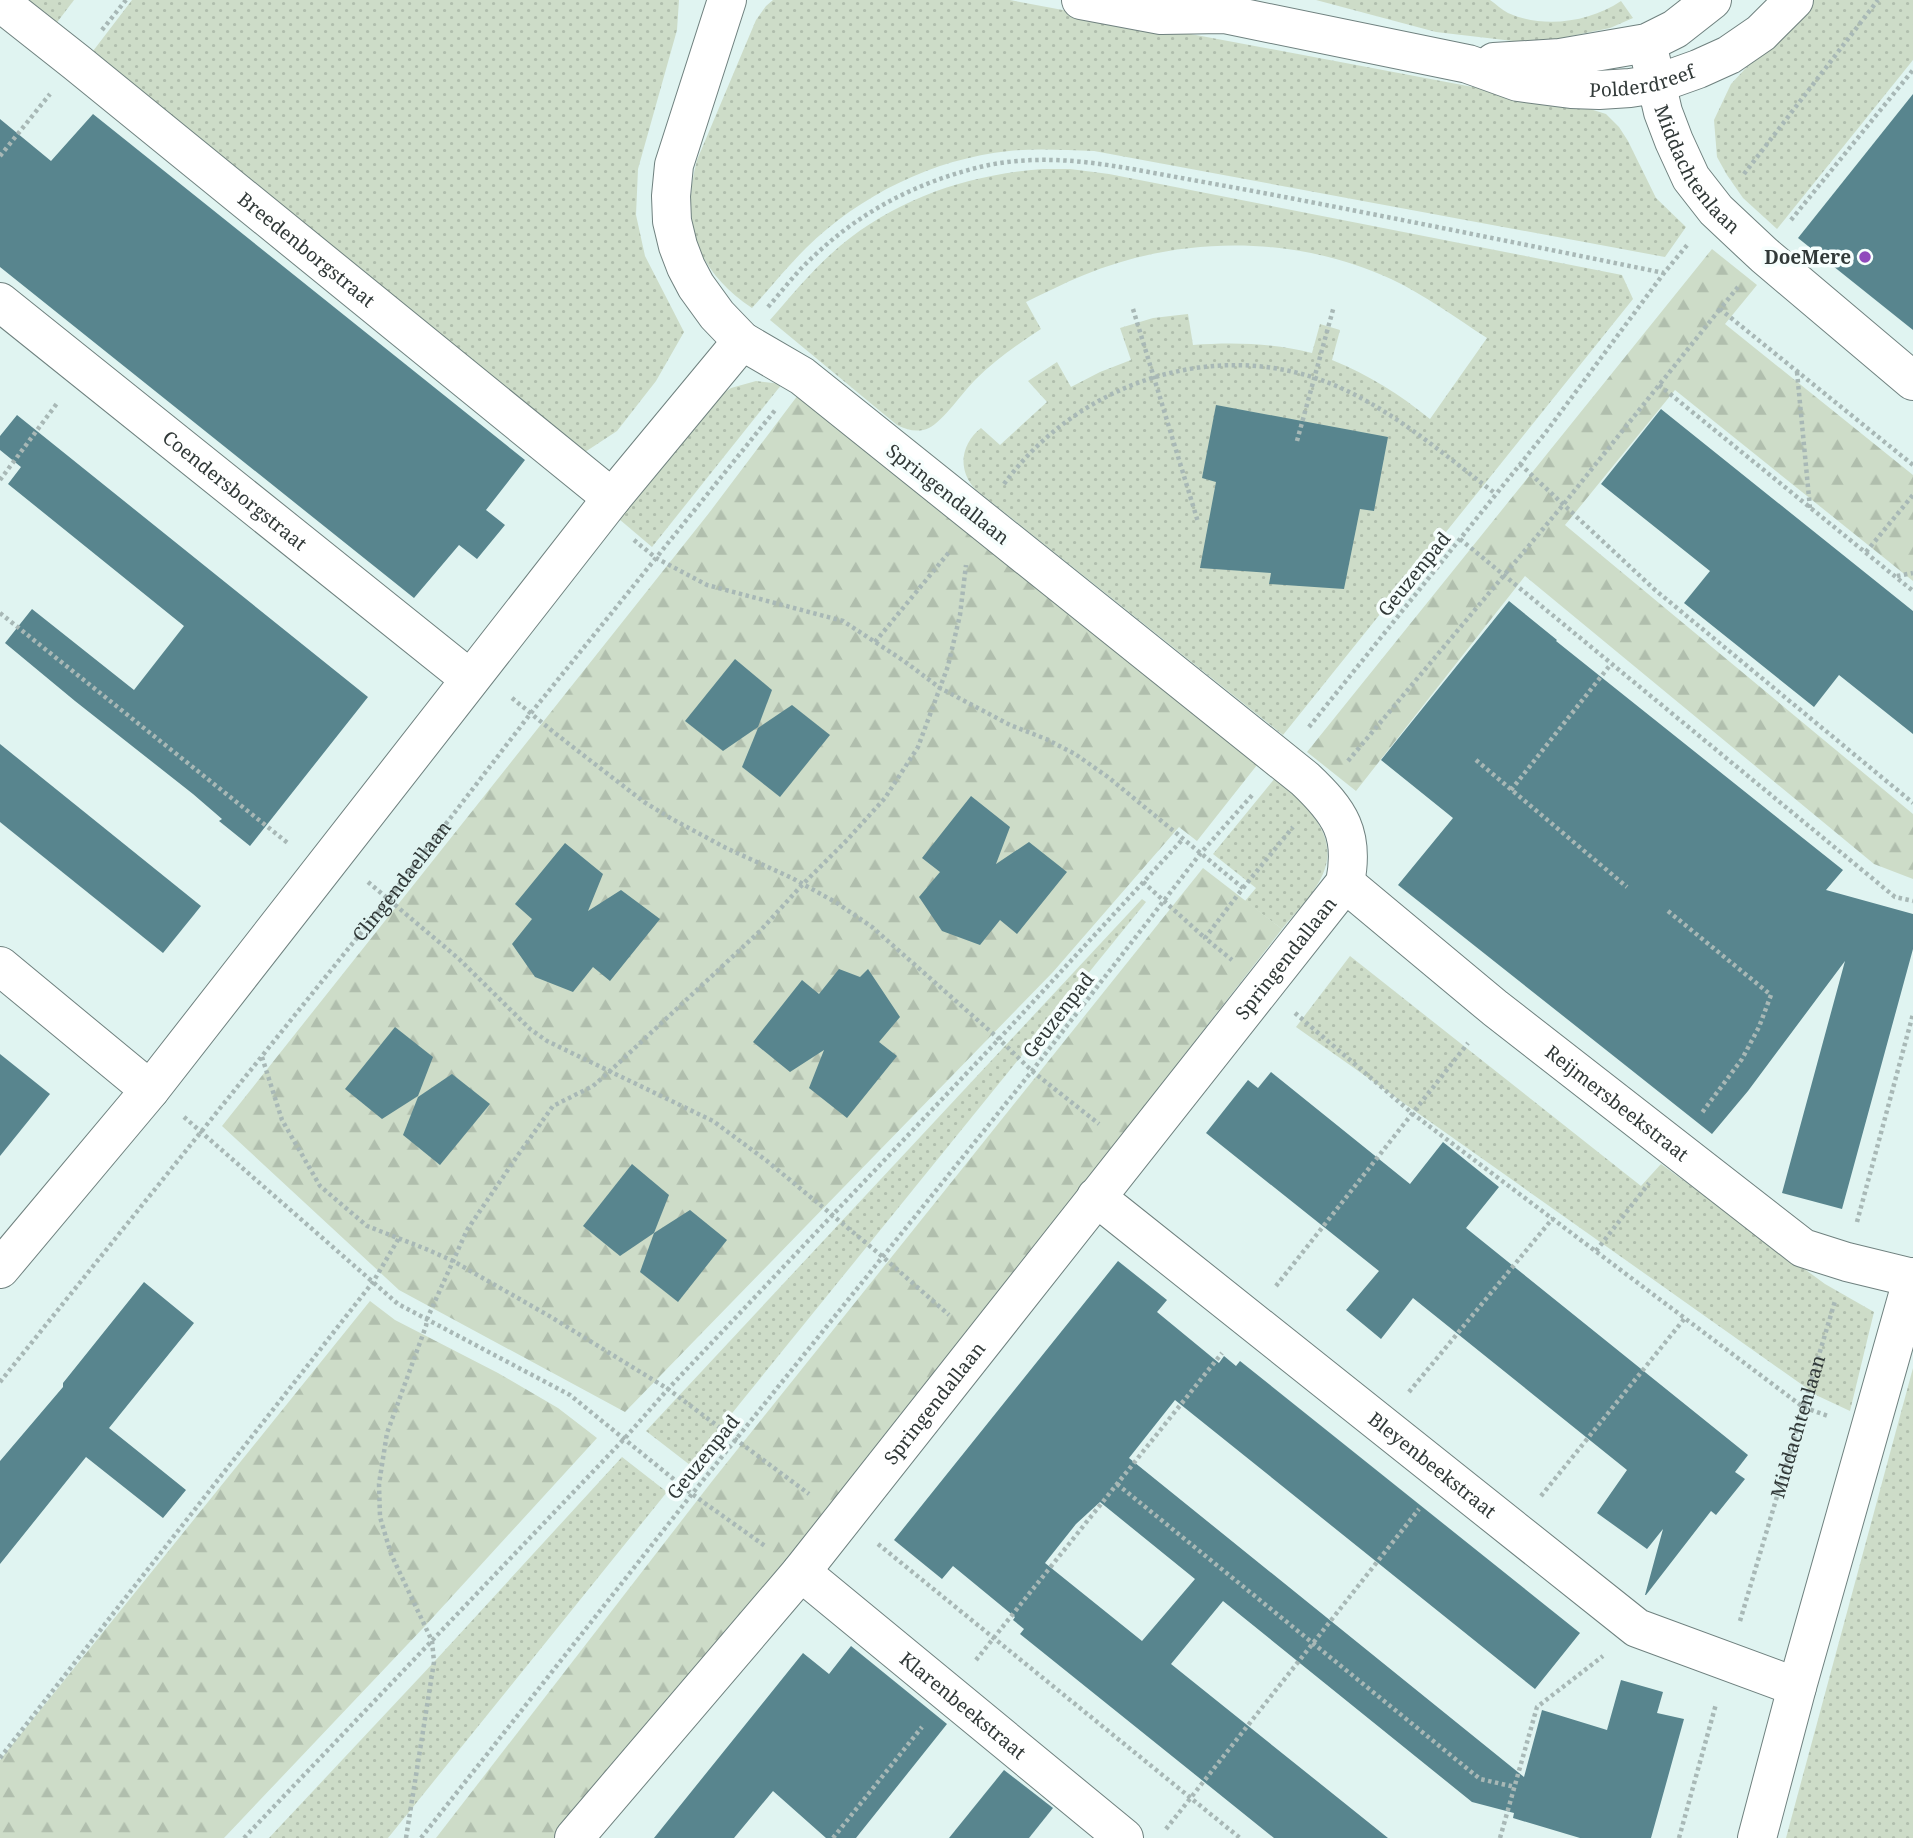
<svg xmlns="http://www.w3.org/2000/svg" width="1913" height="1838" font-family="'Noto Serif',serif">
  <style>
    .grass { fill: url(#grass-dots) }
    .forest { fill: url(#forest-firs) }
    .building { fill: #58858e; fill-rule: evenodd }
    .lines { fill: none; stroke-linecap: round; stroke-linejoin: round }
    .minor-casing { stroke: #6f817f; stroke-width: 40 }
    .secondary-casing { stroke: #6f817f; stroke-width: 40 }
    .path { stroke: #a8b8b6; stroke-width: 4.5; stroke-dasharray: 3.5 3.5; stroke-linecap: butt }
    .minor { stroke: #fff; stroke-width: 38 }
    .secondary { stroke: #fff; stroke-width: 38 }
    .poi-dot { fill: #9049bc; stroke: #f6fefd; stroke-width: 2.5 }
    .labels { text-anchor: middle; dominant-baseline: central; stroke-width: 7; stroke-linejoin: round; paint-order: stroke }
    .street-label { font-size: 19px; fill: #313938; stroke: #f6fefd }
    .poi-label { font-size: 19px; font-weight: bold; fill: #313938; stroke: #f6fefd; text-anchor: end }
  </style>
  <defs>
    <pattern id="grass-dots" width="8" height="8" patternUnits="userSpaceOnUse" patternTransform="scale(1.75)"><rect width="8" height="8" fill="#cddcc8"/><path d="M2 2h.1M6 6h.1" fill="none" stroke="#b0bead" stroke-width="1.8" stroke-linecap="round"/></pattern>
    <pattern id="forest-firs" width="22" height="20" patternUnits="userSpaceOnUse" patternTransform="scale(1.75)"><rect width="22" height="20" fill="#cddcc8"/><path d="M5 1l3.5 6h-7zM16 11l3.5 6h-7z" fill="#b0bead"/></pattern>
  </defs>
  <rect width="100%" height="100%" fill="#e0f4f1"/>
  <!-- grass -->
  <g class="grass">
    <path d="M24,0H74L55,25Z"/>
    <path d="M132,0H679L677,30L638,169L636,215L645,256L684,332L656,381L617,431L582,454L90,55Z"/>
    <path d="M773,0H1010L1590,109L1606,114L1619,127L1628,141L1656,198L1686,227L1665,257L1094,151C1065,150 1037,148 1009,151C933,159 860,195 806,248C787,267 770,288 752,308C697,271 680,224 697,160L756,20L766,6Z"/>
    <path d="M1316,0H1490C1496,4 1502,10 1508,13C1544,29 1590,22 1621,1L1633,18L1610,28L1547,41H1513L1436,32Z"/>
    <path d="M1809,0H1913V60L1777,229L1743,198L1727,175L1717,157L1714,120L1731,84Z"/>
    <path d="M1042,169H1070L1109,174L1622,275L1633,299L1283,735L975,489C957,469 961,444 981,428L1000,445L1047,402L1028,381L1057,362L1071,387L1100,372L1131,360L1120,328L1153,318L1188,314L1193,345C1233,342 1272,343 1312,353L1320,324L1340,330L1332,360C1369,375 1399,394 1430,419L1487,338C1456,318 1425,295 1391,279C1296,235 1181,235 1084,275C1064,283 1045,293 1026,302L1041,329C1018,344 994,361 975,380C963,392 943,421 929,428C918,433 907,430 897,425L770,320C792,295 814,268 840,246C898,198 968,175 1042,169Z"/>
    <path d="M756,381L782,384L652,547L619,519L722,394L731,388Z"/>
    <path d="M1275,778C1306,806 1345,837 1319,882C1309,899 1294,914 1282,929L1245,901L1256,888L1213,854Z"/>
    <path d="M1142,899L1146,902L690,1465L646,1431Z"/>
    <path d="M1350,956L1641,1186L1661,1164L1825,1284L1874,1312L1850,1411L1818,1396L1296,1027Z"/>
    <path d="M1913,1368V1838H1786Z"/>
    <path d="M622,1457L667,1492L388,1838H269L434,1662Z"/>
  </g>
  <!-- forest -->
  <g class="forest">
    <path d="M1712,249L1757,285L1725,324L1913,475V581L1675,390L1565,525L1913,814V879L1874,864L1525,576L1356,791L1307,752Z"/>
    <path d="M798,395L1257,765L1197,841L1179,827L1053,972L625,1412L399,1290L222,1126L709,513Z"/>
    <path d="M1203,868L1282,929L809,1538L560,1838H436L713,1480Z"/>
    <path d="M370,1301L395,1320L498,1373L558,1408L597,1438L425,1626L224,1838H0V1760Z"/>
  </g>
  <!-- building -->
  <g class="building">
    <path d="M1913,94V330L1798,238Z"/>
    <path d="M93,114L525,460L486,510L505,525L477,559L459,545L414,598L0,267V119L51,161Z"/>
    <path d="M1216,405L1388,437L1374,511L1360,509L1344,589L1269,584L1271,573L1200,568L1216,482L1202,478Z"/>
    <path d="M1661,409L1913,611V734L1839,675L1814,707L1684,603L1710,571L1601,484Z"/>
    <path d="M17,415L368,697L250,846L219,821L222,819L193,794L75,701L5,643L32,609L134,690L184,626L8,484L21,467L0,450V436Z"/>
    <path d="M1509,601L1557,640L1556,641L1843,870L1826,890L1913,914V949L1842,1209L1782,1193L1845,961L1748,1091L1712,1134L1398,885L1453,818L1381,760Z"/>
    <path d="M735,659L772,690L758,727L723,751L685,721Z"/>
    <path d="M792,705L830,735L780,797L742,767L758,728Z"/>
    <path d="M0,744L201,906L163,953L0,822Z"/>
    <path d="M971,796L1010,827L996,864L1029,842L1067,872L1017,934L1000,920L980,945L942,931L919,897L940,872L922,858Z"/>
    <path d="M565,843L603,874L588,911L621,890L660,919L610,981L593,967L573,992L535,977L512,944L532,919L515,904Z"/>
    <path d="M839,969L860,977L868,969L900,1017L879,1042L897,1056L847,1118L809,1088L824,1050L790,1072L753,1042L802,980L819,994Z"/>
    <path d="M395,1027L433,1057L418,1096L382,1119L345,1089Z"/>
    <path d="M0,1054L50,1094L0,1156Z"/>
    <path d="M1271,1072L1410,1184L1443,1142L1499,1187L1466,1228L1748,1455L1735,1472L1745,1479L1716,1515L1711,1511L1646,1595H1645L1663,1529L1647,1549L1597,1513L1627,1470L1413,1298L1381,1339L1346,1310L1379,1271L1206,1133L1248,1080L1258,1088Z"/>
    <path d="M452,1074L490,1104L440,1165L403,1135L418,1097Z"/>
    <path d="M632,1164L669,1195L654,1233L620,1256L583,1226Z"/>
    <path d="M690,1210L727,1240L678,1302L640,1272L654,1233Z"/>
    <path d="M1118,1261L1167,1300L1157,1312L1219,1363L1224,1356L1236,1366L1240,1361L1580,1633L1535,1689L1175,1400L1129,1458L1524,1777L1542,1710L1607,1730L1621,1680L1663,1692L1657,1713L1684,1719L1651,1838H1580L1513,1818L1514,1813L1472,1802L1223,1601L1171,1664L1388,1838H1274L1020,1634L1024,1629L1013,1620L1015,1617L953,1566L942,1579L894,1540ZM1100,1502L1195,1579L1142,1641L1045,1563L1076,1524Z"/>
    <path d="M144,1282L194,1323L109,1428L186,1490L163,1518L86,1457L0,1564V1461L63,1387V1383Z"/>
    <path d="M851,1646L947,1724L856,1838H826L773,1791L734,1838H654L803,1653L829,1674Z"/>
    <path d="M1004,1770L1053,1808L1029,1838H949Z"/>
  </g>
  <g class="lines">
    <defs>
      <g id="minor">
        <path id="s3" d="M0,2L76,62L612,498"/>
        <path id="s4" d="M1647,43L1663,112L1674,141L1691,178L1716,210L1764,255L1913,381"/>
        <path id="s5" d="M0,302L470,679"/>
        <path id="s6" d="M1345,883L1495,1008L1803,1248L1847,1262L1913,1278"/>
        <path d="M0,966L150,1090"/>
        <path id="s7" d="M1096,1197L1637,1628L1797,1687"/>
        <path d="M0,1269L150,1090L612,498L742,341"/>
        <path id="s8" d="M801,1572L1124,1838"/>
        <path id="s9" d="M574,1838L801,1572L1345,883C1355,834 1340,812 1305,779L802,376L742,341L717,315L696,286L686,267L678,246L672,221L671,196L674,165L727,0"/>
        <path d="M1757,1838L1797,1687L1913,1277"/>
      </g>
      <g id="secondary">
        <path id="s10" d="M1081,0L1161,15L1224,14L1468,64L1518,82L1571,89L1599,90L1630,88L1656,84L1698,69L1729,55L1761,33L1794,0"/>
        <path d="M1494,62L1560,58L1647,43L1675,29L1712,0"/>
      </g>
    </defs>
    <!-- minor casing -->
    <use href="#minor" class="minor-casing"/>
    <!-- secondary casing -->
    <use href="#secondary" class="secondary-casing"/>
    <!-- path -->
    <g class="path">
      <path d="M102,30L126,0"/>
      <path d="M0,156L50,94"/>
      <path d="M1744,174L1878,0"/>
      <path d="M1791,220L1913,70"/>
      <path d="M1738,287L1720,309L1913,465"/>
      <path d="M768,307C783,290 797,271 814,256C861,211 918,182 980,167C1038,153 1096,162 1154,173C1187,179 1220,185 1253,191C1390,217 1527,245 1664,273"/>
      <path d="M1133,309L1198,522"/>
      <path d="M1797,372L1810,508"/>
      <path d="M1659,385L1913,591"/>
      <path d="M1297,441L1334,306"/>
      <path d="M1520,464L1654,589L1913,803"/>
      <path d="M0,480L58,402"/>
      <path d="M1004,484C1080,380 1223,333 1343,389C1399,415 1447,457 1496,494"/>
      <path d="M1460,539L1895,897L1913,901"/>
      <path d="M634,540L656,558L707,585L843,621L904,661L940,688L1010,725L1046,739L1075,754L1108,777L1243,888L1205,938L1232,960"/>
      <path d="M1866,552L1913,495"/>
      <path d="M1897,576L1913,573"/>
      <path d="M0,613L289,844"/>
      <path d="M875,642L950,551"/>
      <path d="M512,698L556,734L644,802L672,819L726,848L792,878L837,903L872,927L999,1039L1032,1071L1099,1124"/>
      <path d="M1309,727L1546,432L1664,273L1688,244"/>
      <path d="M1476,760L1627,887"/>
      <path d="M1348,761L1563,505L1720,309"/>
      <path d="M1511,790L1611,664"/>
      <path d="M368,882L459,959L530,1029L547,1041L713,1121L767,1161L883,1257L949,1315"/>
      <path d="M1143,882L1205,938"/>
      <path d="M1243,888L1293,827"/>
      <path d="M1668,911L1771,995L1759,1027L1742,1059L1701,1114"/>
      <path d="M1295,1013L1413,1114L1803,1407L1828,1416"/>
      <path d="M262,1057L282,1120L320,1186L367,1226L426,1249L453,1261L551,1317L668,1389L809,1494"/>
      <path d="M184,1117L398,1304L570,1395L692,1494L765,1546"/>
      <path d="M1857,1222L1913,1014"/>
      <path d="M1596,1251L1649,1183"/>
      <path d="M1276,1286L1468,1043"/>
      <path id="s1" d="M0,1382L389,898L531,713L776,409"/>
      <path d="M1409,1392L1553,1218"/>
      <path d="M1117,1484L1480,1779L1515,1787"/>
      <path d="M1541,1496L1685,1318"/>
      <path d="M878,1544L1240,1838"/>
      <path id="s2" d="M1740,1621L1835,1301"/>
      <path d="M976,1660L1222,1353"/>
      <path d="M0,1758L373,1282L399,1238"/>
      <path d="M1166,1829L1419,1509"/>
      <path d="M244,1838L625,1438L668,1389L999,1039L1182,840"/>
      <path d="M406,1838L434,1662L432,1641L391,1554L380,1517L379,1484L387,1433L426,1326L427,1319L467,1230L518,1155L553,1106L593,1086L609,1072L760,931L802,885L847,840L885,798L918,747L948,666L960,615L966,565"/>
      <path d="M421,1838L692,1494L1032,1071L1200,854L1254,793"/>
      <path d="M833,1838L922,1727"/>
      <path d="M1500,1838L1537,1707L1603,1656"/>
      <path d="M1679,1838L1716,1704"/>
    </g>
    <!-- minor -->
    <use href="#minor" class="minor"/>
    <!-- secondary -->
    <use href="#secondary" class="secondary"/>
  </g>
  <!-- markers -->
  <circle class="poi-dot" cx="1865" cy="257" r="7"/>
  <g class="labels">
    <!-- street labels -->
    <g class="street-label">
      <text stroke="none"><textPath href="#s10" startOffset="572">Polderdreef</textPath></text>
      <text stroke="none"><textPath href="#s4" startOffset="138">Middachtenlaan</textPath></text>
      <text stroke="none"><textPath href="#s3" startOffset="394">Breedenborgstraat</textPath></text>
      <text stroke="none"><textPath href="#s5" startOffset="301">Coendersborgstraat</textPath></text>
      <text transform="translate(948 494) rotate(38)">Springendallaan</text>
      <text transform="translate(1414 574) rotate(-51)">Geuzenpad</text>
      <text stroke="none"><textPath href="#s1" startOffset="642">Clingendaellaan</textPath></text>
      <text stroke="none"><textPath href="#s9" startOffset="1132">Springendallaan</textPath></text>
      <text transform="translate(1058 1015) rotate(-52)">Geuzenpad</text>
      <text stroke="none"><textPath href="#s6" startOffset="350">Reijmersbeekstraat</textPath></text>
      <text stroke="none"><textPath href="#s9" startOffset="565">Springendallaan</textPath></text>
      <text stroke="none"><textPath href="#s2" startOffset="203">Middachtenlaan</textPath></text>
      <text transform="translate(703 1457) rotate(-51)">Geuzenpad</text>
      <text stroke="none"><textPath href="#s7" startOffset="430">Bleyenbeekstraat</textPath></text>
      <text stroke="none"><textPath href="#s8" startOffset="210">Klarenbeekstraat</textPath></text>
    </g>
    <!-- poi labels -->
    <g class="poi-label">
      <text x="1851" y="257">DoeMere</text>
    </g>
  </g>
</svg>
